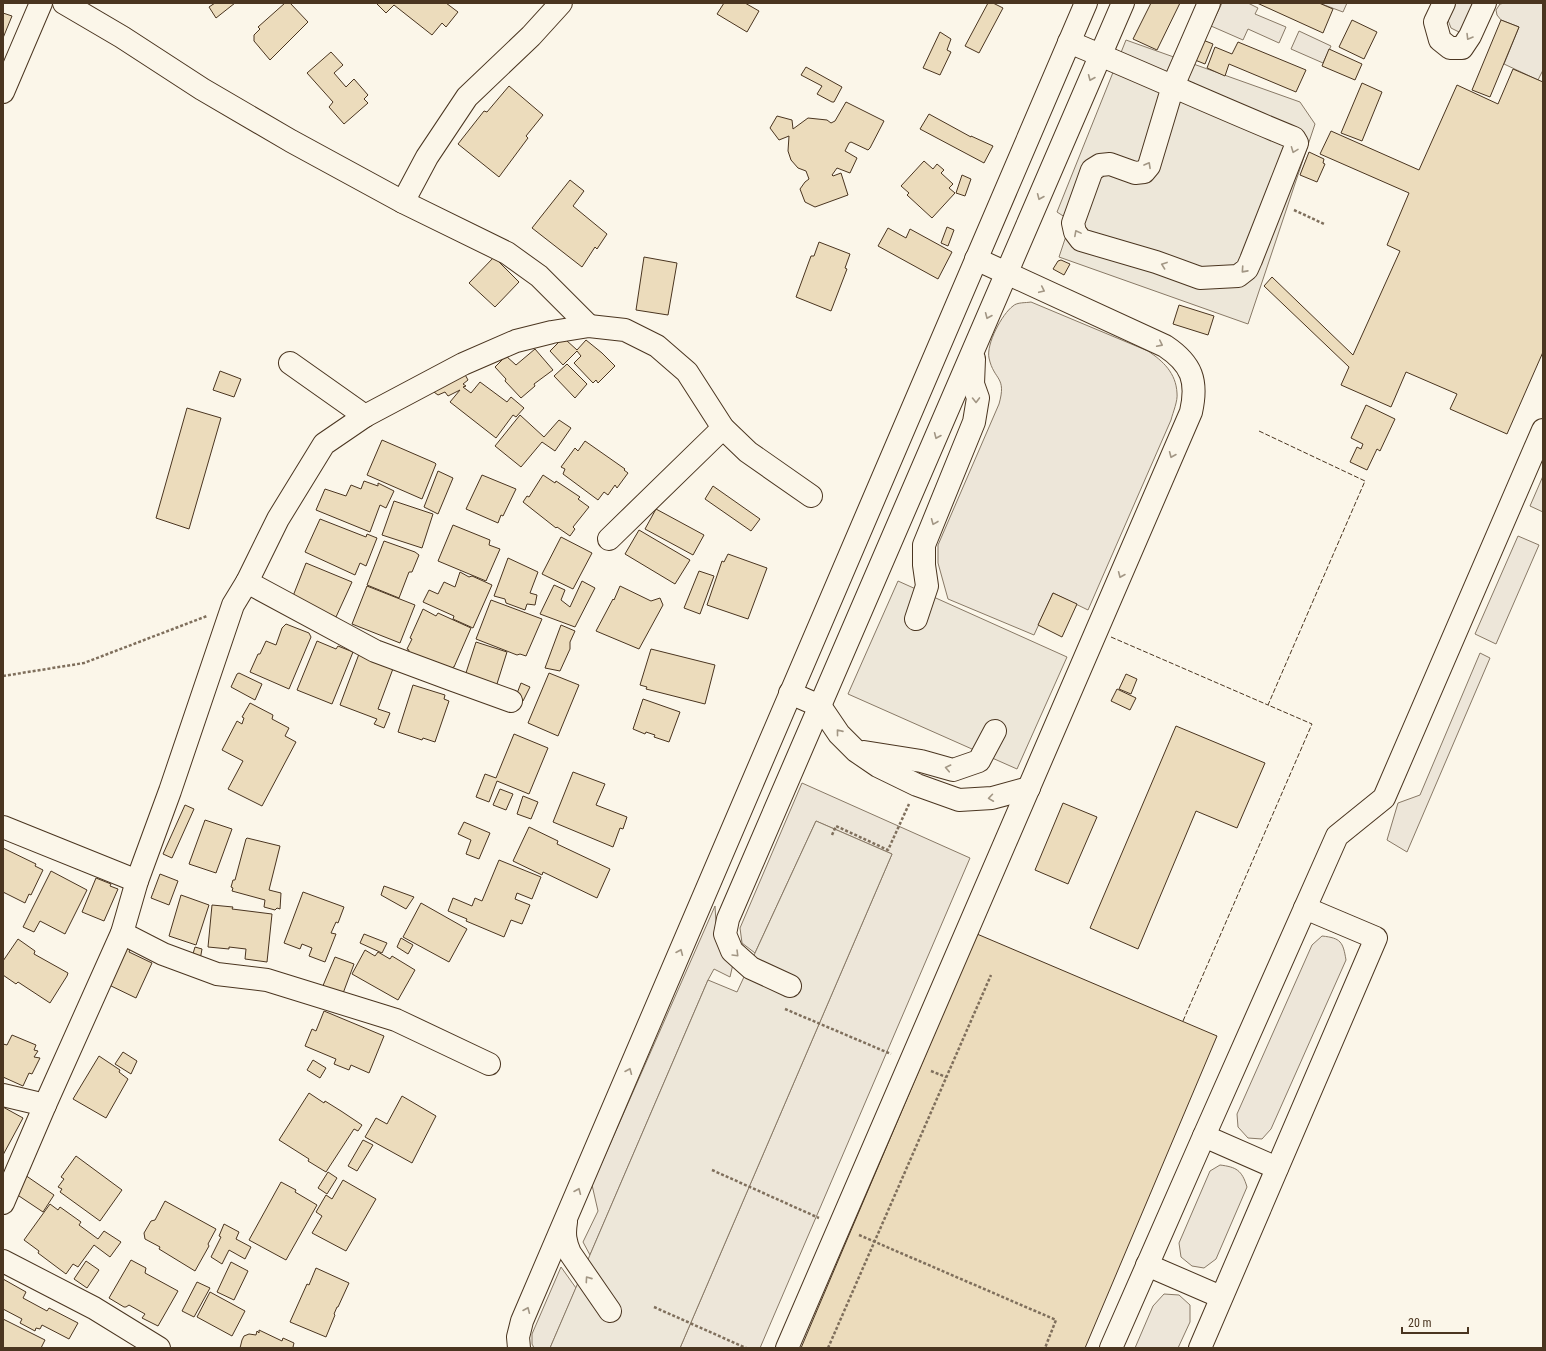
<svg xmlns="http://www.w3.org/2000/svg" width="1546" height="1351" font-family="'Roboto Condensed',sans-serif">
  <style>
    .green { fill: #ede6d9; stroke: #887966 }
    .parking { fill: #ede7d9; stroke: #887966 }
    .building { fill: #ecdcbc; stroke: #4a3520 }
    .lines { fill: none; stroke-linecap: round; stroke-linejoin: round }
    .minor-casing { stroke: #4a3520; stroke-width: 24 }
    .path { stroke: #7f6f5c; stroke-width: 2.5; stroke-dasharray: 3 2; stroke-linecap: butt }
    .minor { stroke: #fbf6e9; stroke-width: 22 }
    .fence { stroke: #4a3520; stroke-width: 1; stroke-dasharray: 5 2; stroke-linecap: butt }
    .oneway { stroke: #a29684 }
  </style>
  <rect width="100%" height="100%" fill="#fbf6e9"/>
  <!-- green -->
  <g class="green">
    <path d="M1222,3H1248L1258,8L1255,14L1286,27L1279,43L1248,29L1243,40L1211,26Z"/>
    <path d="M1319,3H1347L1343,12Z"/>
    <path d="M1451,3H1477L1463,34L1451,28L1446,15Z"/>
    <path d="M1505,3H1543V70L1538,80L1504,64L1519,27L1501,20L1497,15L1496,10L1500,4Z"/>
    <path d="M1299,31L1331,46L1323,63L1291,49Z"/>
    <path d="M1031,302L1148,351C1163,361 1176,373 1177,393C1178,401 1173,412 1171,420L1088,610L1053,593L1034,635L948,599L938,563V545L999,404C1007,376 994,381 989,358C986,344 1002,314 1013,306C1017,302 1026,303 1031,302Z"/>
    <path d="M1543,476V512L1530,506Z"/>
    <path d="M1518,536L1539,545L1496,644L1475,634Z"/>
    <path d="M1480,653L1490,658L1407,852L1387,840L1398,803L1420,795Z"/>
    <path d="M802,783L970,858L760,1348H680L892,854L816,821L755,953L742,943L740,928Z"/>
    <path d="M715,906L717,940L733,964L730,977L714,969L708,980L590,1255L583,1242L598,1211L592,1185Z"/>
    <path d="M1322,936C1341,938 1343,942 1346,960L1271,1129L1262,1139L1248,1138L1238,1127L1237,1114L1312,945Z"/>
    <path d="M1220,1165C1236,1167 1242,1170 1247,1187L1216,1259L1204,1268L1192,1266L1181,1257L1179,1243L1210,1171Z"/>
    <path d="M561,1267L576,1288L550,1348H534L532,1344V1334Z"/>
    <path d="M1164,1294L1179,1295L1190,1305V1322L1178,1348H1135L1153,1306Z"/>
  </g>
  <!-- parking -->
  <g class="parking">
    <path d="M1126,40L1300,102L1315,124L1248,324L1059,257L1071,221L1057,212Z"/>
    <path d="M898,581L1067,657L1017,769L848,694Z"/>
    <path d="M816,821L892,854L680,1348H550L708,980L737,992Z"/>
  </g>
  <!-- building -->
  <g class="building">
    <path d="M215,3H235L216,18L209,7Z"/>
    <path d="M285,3H290L308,22L270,60L254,41V35L260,29L258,27Z"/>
    <path d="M376,3H446L458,12L446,27L442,23L432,35L394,5L386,13Z"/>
    <path d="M724,3H745L759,11L747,32L717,14Z"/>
    <path d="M988,3H993L1003,8L979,53L965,46Z"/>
    <path d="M1151,3H1180L1157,50L1133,39Z"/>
    <path d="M1257,3H1319L1333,9L1323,33Z"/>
    <path d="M3,13L12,16L3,38Z"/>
    <path d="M1352,20L1377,32L1364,59L1339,47Z"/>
    <path d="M1501,20L1519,27L1490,97L1472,90Z"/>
    <path d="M940,32L951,39L947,50L951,52L940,75L923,68Z"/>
    <path d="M1198,38L1213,44L1205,64L1190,58Z"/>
    <path d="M1238,42L1306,70L1296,92L1229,64L1225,76L1207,68L1215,47L1232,54Z"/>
    <path d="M1329,49L1362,64L1355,80L1322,66Z"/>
    <path d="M331,52L343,65L334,73L346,87L354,79L368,95L364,99L368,103L344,124L329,107L333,102L307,73Z"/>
    <path d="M806,67L842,87L834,102H832L817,94L822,86L801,75Z"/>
    <path d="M1513,69L1543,82V352L1507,434L1450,409L1457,394L1406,372L1391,407L1341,385L1349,367L1264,286L1272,277L1353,355L1400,251L1387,245L1409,193L1320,154L1331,131L1419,170L1457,85L1498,104Z"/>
    <path d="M1362,83L1382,92L1362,141L1341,133Z"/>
    <path d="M509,86L543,115L526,136L528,138L499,177L458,144L484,111L487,112Z"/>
    <path d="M846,102L884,121L870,148L868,150L851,142L849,143L845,151L857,158L850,173L837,168L832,175L833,176L841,173L848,195L815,207L805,202L800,189L805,182L809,179L806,171L798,168L791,160L788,151L789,136L779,140L770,128L777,116L792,120L793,129L808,118L827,120L831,123L835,121Z"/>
    <path d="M929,114L971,137V136L993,146L984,163L920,129Z"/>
    <path d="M1309,152L1324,159L1323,163L1325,164L1317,182L1300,175Z"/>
    <path d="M924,161L933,169L937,164L944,170L941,173L953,184L949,188L955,193L932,218L907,195L909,193L901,186Z"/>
    <path d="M962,175L971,179L965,196L956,193Z"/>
    <path d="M570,180L584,191L573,206L607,234L597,249L595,247L582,267L532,228Z"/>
    <path d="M947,227L954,230L948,246L941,243Z"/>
    <path d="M888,228L906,238L910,229L952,252L938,279L878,246Z"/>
    <path d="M819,242L850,254L845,268L847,269L831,311L796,297L811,256H814Z"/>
    <path d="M494,257L519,282L495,307L469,283Z"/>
    <path d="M644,257L677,263L668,315L636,310Z"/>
    <path d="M1061,260L1070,264L1064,275L1053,269L1058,261Z"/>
    <path d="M1179,305L1214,316L1208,335L1173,324Z"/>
    <path d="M562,339L566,340L577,350L586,340L602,353L615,366L598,383L596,380L593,383L574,363L581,356L577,351L563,365L550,351Z"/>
    <path d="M535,349L553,370L534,384L535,386L521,398L505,381L506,379L495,367L506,356L516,365Z"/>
    <path d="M567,364L587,384L575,398L554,376Z"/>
    <path d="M220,371L241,379L234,397L213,390Z"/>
    <path d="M463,371L468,380L463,384L466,386L463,387L471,393L480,382L507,402L511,397L524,408L516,417L513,415L496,438L450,402L460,390L448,396L445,392L438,395L427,387Z"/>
    <path d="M1366,405L1395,419L1380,451L1377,449L1367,470L1350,462L1357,447L1361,449L1363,444L1351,438Z"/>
    <path d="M187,408L221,418L189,529L156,518Z"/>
    <path d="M520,415L544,437L559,420L571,428L555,451L542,442L521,467L495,446Z"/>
    <path d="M382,440L435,463L436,464L422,499L367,475Z"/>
    <path d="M585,441L625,469L624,470L628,473L617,488L615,485L608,495L604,492L598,500L563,474L565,469L561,467L575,448L578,451Z"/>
    <path d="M438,471L453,478L438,514L424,507Z"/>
    <path d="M482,475L516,489L503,516L501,515L498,523L466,509Z"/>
    <path d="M543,475L555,483L556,481L580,497L578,499L589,507L573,527L575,529L570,536L557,527L556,528L523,502L527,496L529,497Z"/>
    <path d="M364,481L378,486V483L394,491L386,508L380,505L370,532L316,510L325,489L346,496L351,485L361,489Z"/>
    <path d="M713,486L760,519L751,531L705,499Z"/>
    <path d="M394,501L433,514L422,548L382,535Z"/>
    <path d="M656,509L704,535L693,555L645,529Z"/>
    <path d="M320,519L366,537L367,534L377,538L366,566L360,563L355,575L305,552Z"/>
    <path d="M453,525L490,540L489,545L500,549L486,581L438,561Z"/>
    <path d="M639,530L690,560L675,584L625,554Z"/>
    <path d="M561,537L592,553L573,589L542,574Z"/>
    <path d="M384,541L415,552L419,555L412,572H409L399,598L367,585Z"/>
    <path d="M728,554L767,568L748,619L707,605L722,561L724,562Z"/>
    <path d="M508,558L538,572L530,593L537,595L535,605L527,604L525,610L506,603L505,599L494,596Z"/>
    <path d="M306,563L352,582L336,617L296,599L293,596Z"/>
    <path d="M699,571L714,576L700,614L684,608Z"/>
    <path d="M460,572L469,577L472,576L492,585L473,628L453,619L454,616L423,602L429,590L438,594L444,582L455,587Z"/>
    <path d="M582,581L595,588L575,627L540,614L554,585L565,590L561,600L570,607Z"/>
    <path d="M367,586L415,605L400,643L352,624Z"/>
    <path d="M620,586L651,601L660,598L663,605L639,649L596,631L613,599L614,600Z"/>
    <path d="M1053,593L1077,604L1062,637L1038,625Z"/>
    <path d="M491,600L542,619L526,656L520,654L517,655L476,639Z"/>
    <path d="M423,609L436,616L438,613L471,628L454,667H453L451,671L408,653L409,650L407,649L412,639L410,638Z"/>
    <path d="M286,624L309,633L311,637L289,689L250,672L258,654H260L266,641L276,645L282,628Z"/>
    <path d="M561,625L575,631L570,642V649L560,671L545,668Z"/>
    <path d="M317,641L336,649L338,646L353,652L332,704L297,690Z"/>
    <path d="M476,642L507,652L496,687L464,679Z"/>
    <path d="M651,649L715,665L705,704L646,689L647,687L640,685Z"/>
    <path d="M359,654L394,666L378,709L390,713L384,728L374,724L377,719L340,705Z"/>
    <path d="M239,673L262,684L255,700L231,687L237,674Z"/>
    <path d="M549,673L579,685L558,736L528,723Z"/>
    <path d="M1126,674L1137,679L1131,694L1119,689Z"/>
    <path d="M521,683L530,687L523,701L519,700L516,696Z"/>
    <path d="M413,685L445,695L444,699L449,701L435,742L423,738L422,740L398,732Z"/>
    <path d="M1117,689L1136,698L1130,710L1111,701Z"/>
    <path d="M643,699L680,712L669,742L654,737L655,735L646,732L645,734L633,729Z"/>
    <path d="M250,703L273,715L272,719L289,728L285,736L296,742L262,806L228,789L243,761L222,750L237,721L242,724L244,718L242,717Z"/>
    <path d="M1176,726L1265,763L1237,828L1196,811L1138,949L1090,928Z"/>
    <path d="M514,734L548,748L529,794L497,781L489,802L476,797L485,774L496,778Z"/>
    <path d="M573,772L605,784L596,805L627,817L623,829L620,828L613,847L553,822Z"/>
    <path d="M500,789L513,794L506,810L493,805Z"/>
    <path d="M523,796L538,802L531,819L517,814Z"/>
    <path d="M1063,803L1097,817L1068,884L1035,870Z"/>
    <path d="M185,805L194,809L172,858L163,854Z"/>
    <path d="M205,820L232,829L216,873L189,864Z"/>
    <path d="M464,822L490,833L479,859L466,854L471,840L458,834Z"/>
    <path d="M529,827L558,841L557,844L610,869L597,898L543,872L542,875L513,861Z"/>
    <path d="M247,838L280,846L269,890L281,893L280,909L277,908L275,910L264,907L265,900L232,891L233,888L231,887L233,880H235L246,839Z"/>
    <path d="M3,848L36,864L35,866L43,870L31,895L29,894L25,903L3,892Z"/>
    <path d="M499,860L541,877L532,899L517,893L515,899L530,905L522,924L511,920L504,937L466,921L467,919L448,911L453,898L472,906L475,898L482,901Z"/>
    <path d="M51,871L87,890L65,934L40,921L34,932L23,927Z"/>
    <path d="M160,874L178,881L169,905L151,898Z"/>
    <path d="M96,878L111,884L110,886L118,889L104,921L82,912Z"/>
    <path d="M384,886L414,897L406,909L381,895Z"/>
    <path d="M303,892L344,907L338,923L336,922L331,933L336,934L325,962L309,956L312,948L302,944L300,949L284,943Z"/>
    <path d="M181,895L209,905L196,945L169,936Z"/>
    <path d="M421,903L467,929L449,962L403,937Z"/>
    <path d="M212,905L233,907L232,909L272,914L267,962L245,959L246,949L229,947V949L208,947Z"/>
    <path d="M364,934L387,943L382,953L360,943Z"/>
    <path d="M977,934L1217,1036L1085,1348H801Z"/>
    <path d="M122,936L134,941L129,952L152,963L136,998L107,984Z"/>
    <path d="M401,938L413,945L408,954L397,947Z"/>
    <path d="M18,939L35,951L34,954L68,973L67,976L50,1003L18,982L16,984L3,975V961Z"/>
    <path d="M195,947L202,949L200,960L192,957Z"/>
    <path d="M365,950L375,956L378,952L390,959L392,956L415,970L398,1000L352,974Z"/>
    <path d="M335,957L354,964L342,996L322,988Z"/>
    <path d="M324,1011L384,1036L369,1073L351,1065L349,1070L334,1064L336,1059L305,1046L312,1029L316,1031Z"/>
    <path d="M12,1035L36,1045L34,1050L38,1051L34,1057L40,1058L32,1074L29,1073L23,1086L3,1077V1044L7,1045Z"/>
    <path d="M123,1052L137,1061L131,1074L115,1064Z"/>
    <path d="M99,1056L120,1070L119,1072L128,1079L106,1118L73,1099Z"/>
    <path d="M313,1060L326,1068L320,1078L307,1070Z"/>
    <path d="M309,1093L324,1103L325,1101L341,1111L362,1125L358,1131L354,1129L326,1172L308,1161L309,1159L279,1140Z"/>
    <path d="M402,1096L436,1116L412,1163L365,1137L376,1118L387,1124Z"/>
    <path d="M3,1107L23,1118L3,1155Z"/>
    <path d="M363,1140L373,1145L357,1171L348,1166Z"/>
    <path d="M76,1156L122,1190L100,1221L60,1192L62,1189L58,1187L64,1179L61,1177Z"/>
    <path d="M328,1172L337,1178L327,1194L318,1188Z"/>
    <path d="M25,1175L54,1195L43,1212L13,1192Z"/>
    <path d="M343,1180L376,1199L346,1251L312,1233L322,1216L316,1212L326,1195L332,1199Z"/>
    <path d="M281,1182L296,1190L295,1192L317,1205L286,1260L249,1240Z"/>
    <path d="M165,1201L216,1229L208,1244L209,1246L195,1271L159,1249L160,1247L145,1239L144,1233L151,1221L155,1220Z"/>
    <path d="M50,1204L58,1210L60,1207L81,1222L79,1225L98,1239L104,1231L121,1242L110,1257L94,1245L78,1267L73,1264L66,1274L38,1253L39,1251L24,1240Z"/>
    <path d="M224,1224L239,1232L236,1239L251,1247L245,1259L229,1250L222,1264L211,1257L221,1237L219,1236Z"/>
    <path d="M131,1260L146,1268L145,1273L178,1291L158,1326L142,1318L145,1314L129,1305L126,1307H124L109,1298Z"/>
    <path d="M86,1261L99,1270L87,1288L74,1279Z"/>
    <path d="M231,1262L248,1271L234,1300L217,1292Z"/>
    <path d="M316,1268L349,1283L338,1307H337L334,1314L335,1315L326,1337L290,1322L307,1284L309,1285Z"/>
    <path d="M3,1279L26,1292L23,1298L47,1311L49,1308L78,1323L69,1339L42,1325L40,1329L36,1328L35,1331L20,1323L22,1319L3,1309Z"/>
    <path d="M197,1282L210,1288L194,1317L182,1311Z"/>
    <path d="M210,1292L245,1311L232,1336L197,1317Z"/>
    <path d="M3,1319L45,1340L41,1348H3Z"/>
    <path d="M259,1330L282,1341L283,1338L294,1343L293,1347L295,1348H240L242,1340L244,1336L249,1334L256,1335L257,1331L259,1333Z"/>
  </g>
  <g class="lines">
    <defs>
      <g id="minor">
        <path d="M64,3L122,37L202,89L291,141L403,202L507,253L539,276L589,326"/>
        <path d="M1444,3L1435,22L1440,40L1450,48H1462L1470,36L1485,3"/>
        <path d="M1069,42C1144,73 1218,107 1294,138L1297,143L1251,260L1247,269L1238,276L1200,278L1156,262L1081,240L1075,232L1073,223L1092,170L1100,165L1110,164L1135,173L1144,172L1149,166L1173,86L1209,3"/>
        <path d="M3,92L41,3"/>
        <path d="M403,202L427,157L467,97L531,36L561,3"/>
        <path d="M290,363L365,416"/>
        <path d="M609,539L723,428"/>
        <path d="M247,582L375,651L453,680L511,701"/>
        <path d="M916,619L927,586L924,565V545L974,422L978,398L973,384L974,359"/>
        <path d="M790,693L820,706L839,734L856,751L878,766L917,785L959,800L992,798L1029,788"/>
        <path d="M864,752L921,761L953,770L979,761L995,731"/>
        <path d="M3,827L137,881"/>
        <path d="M122,933L163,954L217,974L267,980L396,1020L489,1064"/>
        <path d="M790,986L751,968L732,951L725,934L728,919L1123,3"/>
        <path d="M3,1095L45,1105"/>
        <path d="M1204,1136L1337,836L1384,798L1543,430"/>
        <path d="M3,1203L45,1105L122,933L137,881L170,791L233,605L247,582L278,519L324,444L365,416L463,364L516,341L552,332L589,326L625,330L657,346L687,372L723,428L748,452L811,496"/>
        <path d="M566,1222C564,1234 565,1242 570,1253L610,1311"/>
        <path d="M3,1261L94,1308L159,1348"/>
        <path d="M1147,1265L1221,1297"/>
        <path d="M519,1348L518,1337L522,1321L1086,3"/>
        <path d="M787,1348L1191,412C1198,381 1192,364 1165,346L976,259"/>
        <path d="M1111,1348L1204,1136L1277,1168"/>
        <path d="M1200,1348L1376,938L1305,908"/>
      </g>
    </defs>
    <!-- minor casing -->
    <use href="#minor" class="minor-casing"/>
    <!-- path -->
    <g class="path">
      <path d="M1294,210L1324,224"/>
      <path d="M3,676L84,663L207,616"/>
      <path d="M832,835L836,826L888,850L909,804"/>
      <path d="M785,1009L891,1054"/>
      <path d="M931,1071L946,1077"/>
      <path d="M712,1170L819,1218"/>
      <path d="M859,1235L1056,1320L1045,1348"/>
      <path d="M654,1307L746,1348"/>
      <path d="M828,1348L991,975"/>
    </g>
    <!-- minor -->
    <use href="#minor" class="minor"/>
    <!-- fence -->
    <g class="fence">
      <path d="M1111,637L1268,705"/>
      <path d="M1183,1021L1312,724L1268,705L1365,481L1259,431"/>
    </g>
  </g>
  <!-- one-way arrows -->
  <defs><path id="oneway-chevron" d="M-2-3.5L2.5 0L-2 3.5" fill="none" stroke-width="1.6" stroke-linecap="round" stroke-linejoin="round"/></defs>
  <g class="oneway">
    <use href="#oneway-chevron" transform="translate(1469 37) rotate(121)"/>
    <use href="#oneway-chevron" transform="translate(1091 78) rotate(113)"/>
    <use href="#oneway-chevron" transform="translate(1294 150) rotate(111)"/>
    <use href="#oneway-chevron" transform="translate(1148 165) rotate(-61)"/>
    <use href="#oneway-chevron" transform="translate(1040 197) rotate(113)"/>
    <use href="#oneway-chevron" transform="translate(1077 233) rotate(-118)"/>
    <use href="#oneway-chevron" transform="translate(1164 265) rotate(-160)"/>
    <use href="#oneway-chevron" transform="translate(1244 270) rotate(132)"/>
    <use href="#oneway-chevron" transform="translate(1042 290) rotate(25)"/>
    <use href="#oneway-chevron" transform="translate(988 316) rotate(113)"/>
    <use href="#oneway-chevron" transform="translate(1160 344) rotate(26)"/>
    <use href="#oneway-chevron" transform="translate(976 400) rotate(89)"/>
    <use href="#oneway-chevron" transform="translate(937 436) rotate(113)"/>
    <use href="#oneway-chevron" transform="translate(1172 455) rotate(113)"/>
    <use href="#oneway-chevron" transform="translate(934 522) rotate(112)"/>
    <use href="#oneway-chevron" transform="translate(1121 575) rotate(113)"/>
    <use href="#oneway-chevron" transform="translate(839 732) rotate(-129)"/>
    <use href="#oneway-chevron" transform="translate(948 768) rotate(-168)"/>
    <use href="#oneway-chevron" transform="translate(991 798) rotate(172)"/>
    <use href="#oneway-chevron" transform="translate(680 952) rotate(-67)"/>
    <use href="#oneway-chevron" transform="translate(736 954) rotate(45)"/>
    <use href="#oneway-chevron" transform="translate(629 1071) rotate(-67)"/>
    <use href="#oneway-chevron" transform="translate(578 1191) rotate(-67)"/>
    <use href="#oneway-chevron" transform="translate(588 1279) rotate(-125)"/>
    <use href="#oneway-chevron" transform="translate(527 1310) rotate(-67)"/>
  </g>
  <!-- border -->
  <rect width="1546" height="1351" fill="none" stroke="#4a3520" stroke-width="8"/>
  <!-- scale -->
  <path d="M1402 1327v6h66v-6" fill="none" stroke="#4a3520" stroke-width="2"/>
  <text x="1408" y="1327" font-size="12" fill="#4a3520" stroke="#fbf6e9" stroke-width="3" paint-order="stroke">20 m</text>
</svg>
